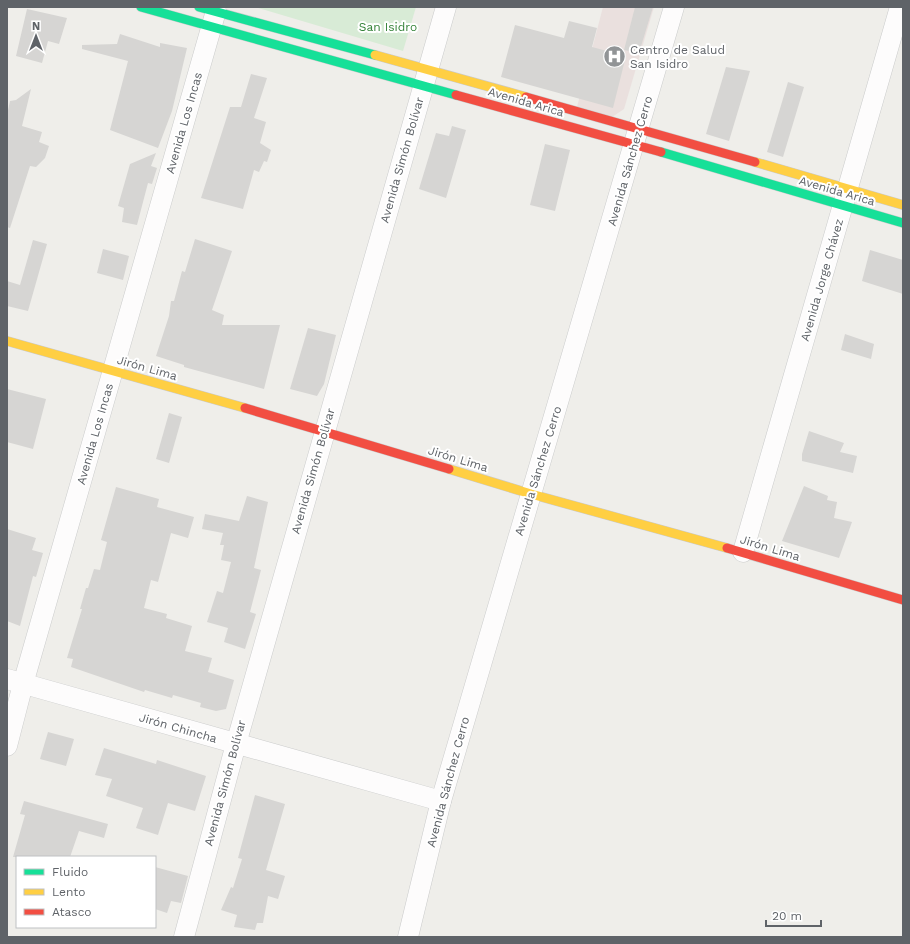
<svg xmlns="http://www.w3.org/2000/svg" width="910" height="944" font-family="'Work Sans',sans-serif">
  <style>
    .medical { fill: #eae0de }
    .green { fill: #d8ebd6 }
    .building { fill: #d6d5d3 }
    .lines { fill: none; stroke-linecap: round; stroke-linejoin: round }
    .street-casing { stroke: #cbcccc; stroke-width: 21 }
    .fast-casing { stroke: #cacacb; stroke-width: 10 }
    .slow-casing { stroke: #cacacb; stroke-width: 10 }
    .jam-casing { stroke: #cacacb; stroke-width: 10 }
    .street { stroke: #fdfcfc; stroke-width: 20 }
    .fast { stroke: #16e098; stroke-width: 9 }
    .slow { stroke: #ffcf43; stroke-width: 9 }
    .jam { stroke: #f24e42; stroke-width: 9 }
    .labels { text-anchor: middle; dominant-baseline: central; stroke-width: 4; stroke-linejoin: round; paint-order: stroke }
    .park-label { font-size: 12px; fill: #348238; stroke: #fff }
    .poi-label { font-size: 12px; fill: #5f6368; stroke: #fff; text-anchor: start }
    .street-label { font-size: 12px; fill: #5f6368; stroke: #fff }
  </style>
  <rect width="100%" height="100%" fill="#efeeea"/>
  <!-- medical -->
  <path class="medical" d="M603,7H654L624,109L612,117L577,107Z"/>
  <!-- green -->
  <path class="green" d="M255,7H416L403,51Z"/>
  <!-- building -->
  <g class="building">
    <path d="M635,7H653L639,53L624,50Z"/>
    <path d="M27,9L67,18L59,44L48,41L42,63L16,56Z"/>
    <path d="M569,21L597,28L592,47L626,56L613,108L501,77L515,25L564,38Z"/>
    <path d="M120,34L160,47V43L187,48L172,111L158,148L110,130L128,61L82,49V45L117,44Z"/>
    <path d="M726,67L750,71L729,141L706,134Z"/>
    <path d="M251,74L267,78L254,118L266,122L260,143L271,150L267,162L264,161L259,172L254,170L243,209L201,198L230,107H241Z"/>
    <path d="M788,82L804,87L783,157L767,152Z"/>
    <path d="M31,89L22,126L42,132L39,142L49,146L45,158L36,167L30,166L10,228L7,227V115L10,101L16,100Z"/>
    <path d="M452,126L466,130L446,198L419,189L436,133L449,136Z"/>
    <path d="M545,144L570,150L555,211L530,205Z"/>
    <path d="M156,153L151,166L157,168L152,184L148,183L137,225L122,222L124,208L118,206L130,164Z"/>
    <path d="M195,239L232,251L212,310L224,315L222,325H280L264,389L184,367V365L156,356L169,316L171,301H174L182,271L185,272Z"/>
    <path d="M33,240L47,244L28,311L7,306V281L20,285Z"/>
    <path d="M103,249L129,256L123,280L97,273Z"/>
    <path d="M870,250L903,260V294L862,281Z"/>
    <path d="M308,328L336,335L324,384L317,396L290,389Z"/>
    <path d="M845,334L874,344L871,359L841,350Z"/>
    <path d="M7,389L46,399L33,449L7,442Z"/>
    <path d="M169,413L182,417L169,463L156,459Z"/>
    <path d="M809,431L844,443L840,452L857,456L853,473L802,461V454Z"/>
    <path d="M804,486L828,496L827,500L837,502L834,518L852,522L839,558L782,541Z"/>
    <path d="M116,487L159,499L157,507L194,517L188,538L171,533L158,582L151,580L144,608L167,614L166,618L192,626L185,651L212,658L208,672L234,680L226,709L216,711L200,707L201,703L173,695L172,698L145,690L144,692L71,667L73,659L67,658L82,609H80L86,588H88L94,569L100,570L107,542L101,540Z"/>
    <path d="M247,496L268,502L254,568L261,570L250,612L256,614L245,649L224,642L228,628L207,622L217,591L223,593L231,562L221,560L224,545H220L223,533L202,529L205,514L239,521Z"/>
    <path d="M7,529L36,538L32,550L43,553L36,577L33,576L20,626L7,621Z"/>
    <path d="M48,732L74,739L66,766L40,759Z"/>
    <path d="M104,748L156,764L157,760L206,776L195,811L168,803L158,835L136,828L143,808L106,796L112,779L95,775Z"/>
    <path d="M255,795L285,804L266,870L285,876L278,899L268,896L263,923H257L255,930L234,927L237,915L221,910L231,887L233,888L242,859L238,858Z"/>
    <path d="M24,801L108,824L104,838L79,831L70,857H13L25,815L20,814Z"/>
    <path d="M155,867L188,876L181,903L171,901L167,913L155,909Z"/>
  </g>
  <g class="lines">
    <defs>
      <g id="street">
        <path d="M743,552L900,7"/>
        <path d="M7,679L441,801"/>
        <path d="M7,746L23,684L216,11"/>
        <path d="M184,937L236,744L446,7"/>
        <path d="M408,937L441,801L674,7"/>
      </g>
      <g id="fast">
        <path d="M141,7L456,95"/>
        <path d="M199,7L375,55"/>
        <path d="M661,152L903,223"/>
      </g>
      <g id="slow">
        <path d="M375,55L526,97"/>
        <path d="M755,162L903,205"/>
        <path d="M7,341L245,408"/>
        <path d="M449,469L531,494L727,548"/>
      </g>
      <g id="jam">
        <path d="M456,95L661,152"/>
        <path d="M526,97L755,162"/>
        <path d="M245,408L449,469"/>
        <path d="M727,548L903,600"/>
      </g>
    </defs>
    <!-- street casing -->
    <use href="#street" class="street-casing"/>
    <!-- fast casing -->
    <use href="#fast" class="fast-casing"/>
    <!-- slow casing -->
    <use href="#slow" class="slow-casing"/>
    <!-- jam casing -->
    <use href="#jam" class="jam-casing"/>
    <!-- street -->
    <use href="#street" class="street"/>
    <!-- fast -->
    <use href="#fast" class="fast"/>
    <!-- slow -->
    <use href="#slow" class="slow"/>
    <!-- jam -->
    <use href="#jam" class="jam"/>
  </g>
  <!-- icons -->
  <defs>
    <symbol id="hospital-disc" viewBox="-11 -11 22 22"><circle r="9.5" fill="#919496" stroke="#fff"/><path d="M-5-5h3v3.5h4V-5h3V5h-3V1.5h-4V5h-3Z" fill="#fff"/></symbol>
  </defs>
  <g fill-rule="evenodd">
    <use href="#hospital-disc" x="602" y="44" width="25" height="25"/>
  </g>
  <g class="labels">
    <!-- park labels -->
    <g class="park-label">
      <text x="388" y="27">San Isidro</text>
    </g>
    <!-- poi labels -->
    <g class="poi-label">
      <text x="630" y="50">Centro de Salud<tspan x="630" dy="14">San Isidro</tspan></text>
    </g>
    <!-- street labels -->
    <g class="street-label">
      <text transform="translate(526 102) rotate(16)">Avenida Arica</text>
      <text transform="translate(184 123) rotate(-74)">Avenida Los Incas</text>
      <text transform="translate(402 160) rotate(-74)">Avenida Simón Bolívar</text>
      <text transform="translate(630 161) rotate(-74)">Avenida Sánchez Cerro</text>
      <text transform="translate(837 191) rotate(16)">Avenida Arica</text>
      <text transform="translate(822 280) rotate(-74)">Avenida Jorge Chávez</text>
      <text transform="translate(147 368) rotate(16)">Jirón Lima</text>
      <text transform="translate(95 434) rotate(-74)">Avenida Los Incas</text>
      <text transform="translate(458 459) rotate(17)">Jirón Lima</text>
      <text transform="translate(313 471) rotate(-74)">Avenida Simón Bolívar</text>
      <text transform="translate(538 471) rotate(-73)">Avenida Sánchez Cerro</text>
      <text transform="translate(770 548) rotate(17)">Jirón Lima</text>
      <text transform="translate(178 728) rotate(16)">Jirón Chincha</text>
      <text transform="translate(448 782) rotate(-75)">Avenida Sánchez Cerro</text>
      <text transform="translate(225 783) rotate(-75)">Avenida Simón Bolívar</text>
    </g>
  </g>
  <!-- border -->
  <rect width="910" height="944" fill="none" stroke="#5f6368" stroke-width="16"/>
  <!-- legend -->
  <rect x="16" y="856" width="140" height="72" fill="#ffffff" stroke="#bfc1c3"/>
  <rect x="24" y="869" width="20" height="6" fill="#16e098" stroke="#bfc1c3"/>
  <text x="52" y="876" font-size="12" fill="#5f6368">Fluido</text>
  <rect x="24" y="889" width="20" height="6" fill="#ffcf43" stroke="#bfc1c3"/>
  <text x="52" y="896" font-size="12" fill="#5f6368">Lento</text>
  <rect x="24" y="909" width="20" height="6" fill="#f24e42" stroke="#bfc1c3"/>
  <text x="52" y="916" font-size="12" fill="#5f6368">Atasco</text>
  <!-- north arrow -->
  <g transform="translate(36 36)" stroke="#ffffff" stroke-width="3" paint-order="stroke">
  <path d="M0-3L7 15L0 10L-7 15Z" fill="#5f6368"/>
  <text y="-6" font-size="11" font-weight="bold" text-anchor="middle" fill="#5f6368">N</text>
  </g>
  <!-- scale -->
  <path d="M766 920v6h55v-6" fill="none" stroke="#5f6368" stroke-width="2"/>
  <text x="772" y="920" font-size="12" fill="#5f6368" stroke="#ffffff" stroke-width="3" paint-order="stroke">20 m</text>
</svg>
